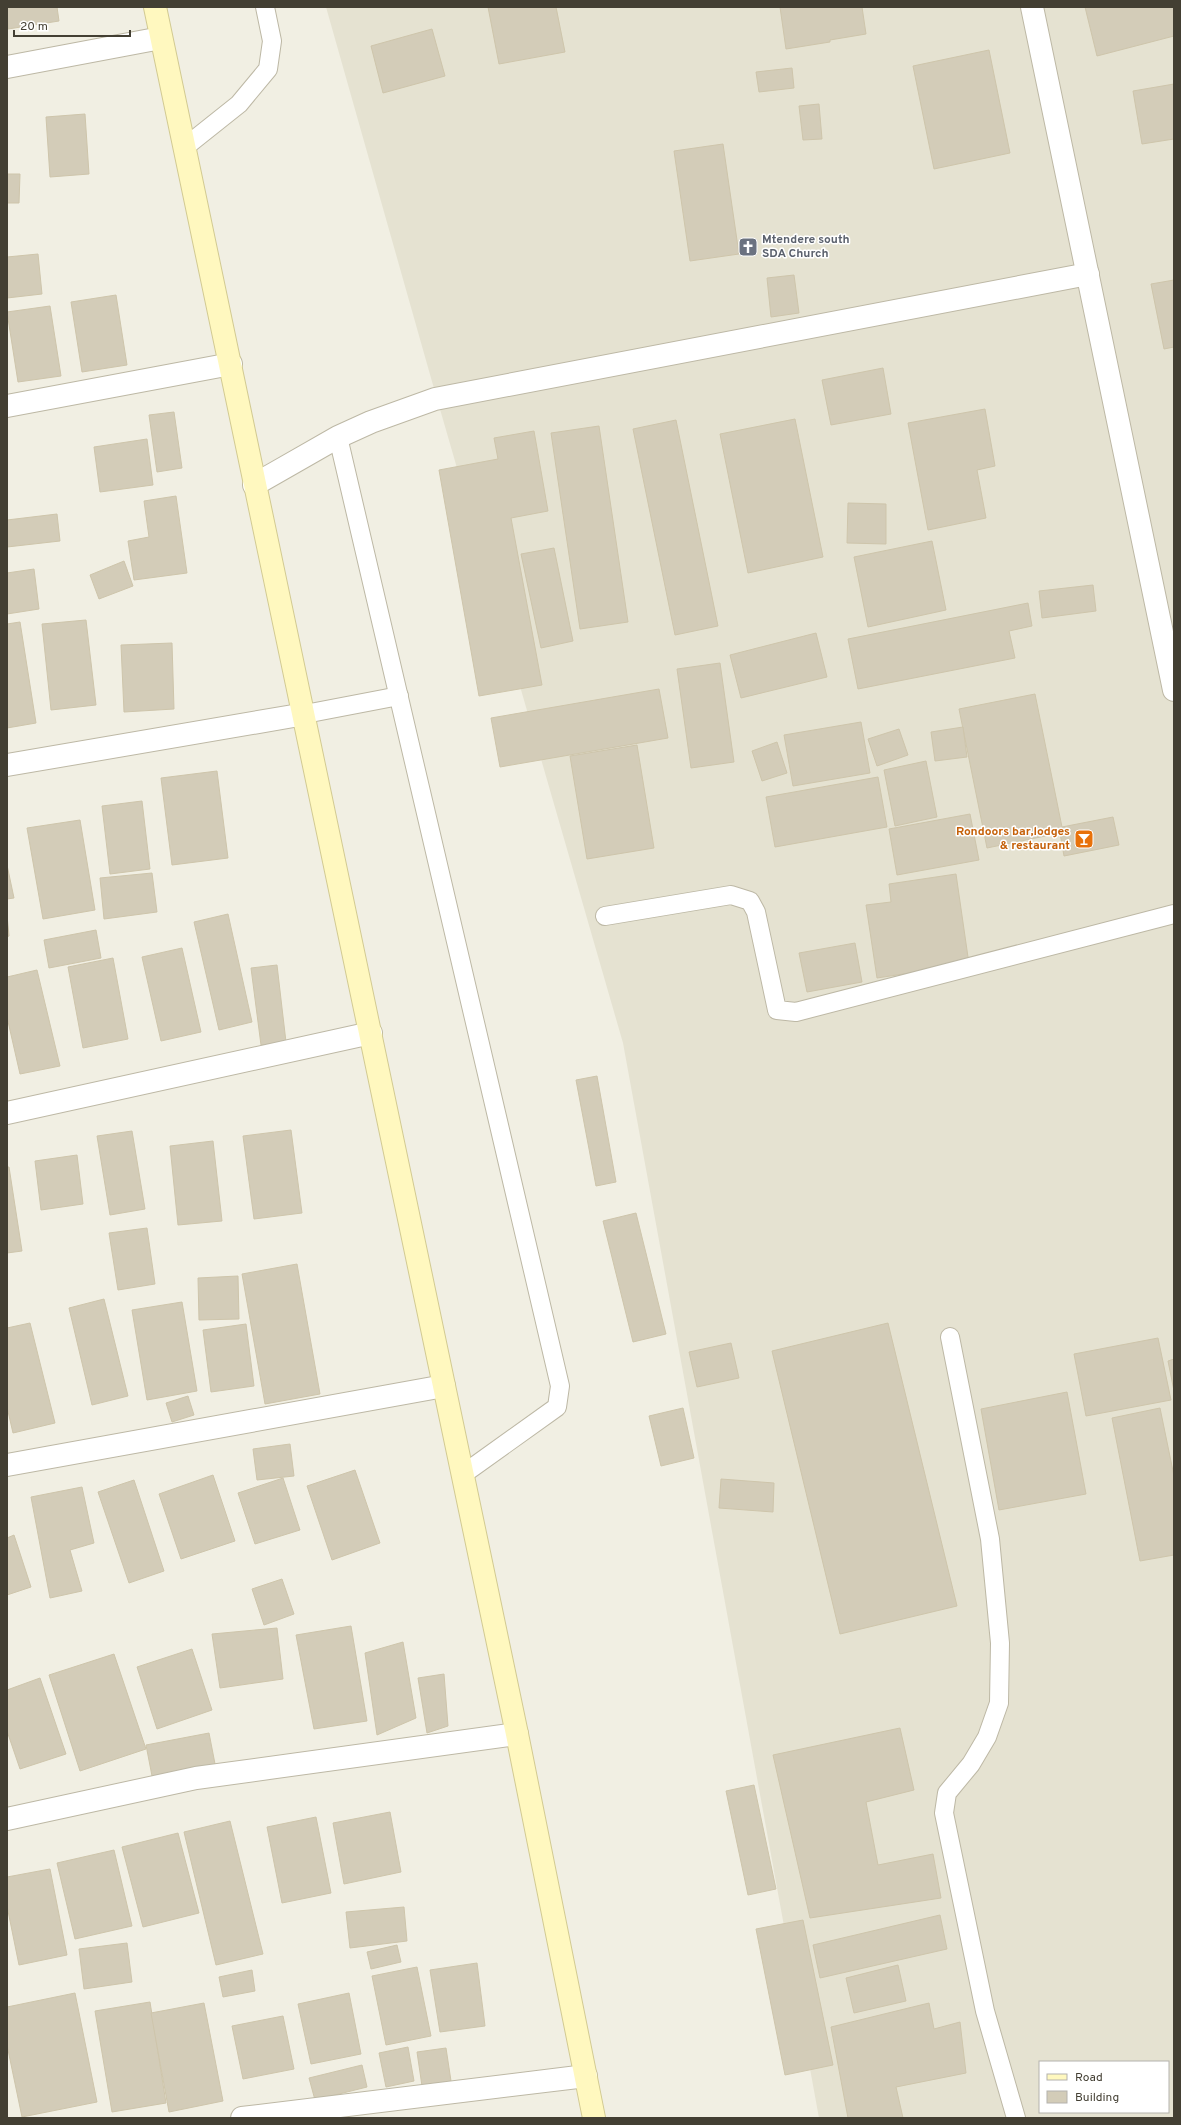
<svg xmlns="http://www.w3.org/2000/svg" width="1181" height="2125" font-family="Overpass,sans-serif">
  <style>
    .residential { fill: #e5e2d1; fill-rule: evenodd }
    .building { fill: #d3ccb8; stroke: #cec5ab }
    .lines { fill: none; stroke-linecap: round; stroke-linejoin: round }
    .lane-casing { stroke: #bdb8a5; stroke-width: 20 }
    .street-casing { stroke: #bdb8a5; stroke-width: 24 }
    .secondary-casing { stroke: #d2ca92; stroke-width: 24 }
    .lane { stroke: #fff; stroke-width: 18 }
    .street { stroke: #fff; stroke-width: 22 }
    .secondary { stroke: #fff8bf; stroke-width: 22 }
    .labels { text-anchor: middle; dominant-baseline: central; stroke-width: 3; stroke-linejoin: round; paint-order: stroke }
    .worship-label { font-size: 12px; font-weight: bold; fill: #5b616d; stroke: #fff; text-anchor: start }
    .food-label { font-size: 12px; font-weight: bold; fill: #c56008; stroke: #fff; text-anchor: end }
  </style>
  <rect width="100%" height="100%" fill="#f1efe3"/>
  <!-- residential -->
  <path class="residential" d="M326,7H1174V2118H819L623,1043L431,378ZM1040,2062H1168V2112H1040Z"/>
  <!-- building -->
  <g class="building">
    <path d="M7,7H57L59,21L8,29Z"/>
    <path d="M488,7H556L565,52L499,64Z"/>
    <path d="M780,7H862L866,34L830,40V42L786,49Z"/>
    <path d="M1085,7H1174V36L1097,56Z"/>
    <path d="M432,29L445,76L383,93L371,46Z"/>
    <path d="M989,50L1010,153L934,169L913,66Z"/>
    <path d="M792,68L794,88L759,92L756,72Z"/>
    <path d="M1174,84V139L1142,144L1133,91Z"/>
    <path d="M819,104L822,139L803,140L799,106Z"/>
    <path d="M85,114L89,174L50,177L46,117Z"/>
    <path d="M723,144L739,254L690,261L674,151Z"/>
    <path d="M7,174H20L19,203H7Z"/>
    <path d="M38,254L42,294L7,298V257Z"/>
    <path d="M794,275L799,313L771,317L767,278Z"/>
    <path d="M1174,280V347L1164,349L1151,284Z"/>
    <path d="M116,295L127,365L82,372L71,302Z"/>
    <path d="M50,306L61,376L18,382L7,312Z"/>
    <path d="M883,368L891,414L831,425L822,380Z"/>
    <path d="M985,409L995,466L977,470L986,518L928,530L908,423Z"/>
    <path d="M174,412L182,468L157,472L149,415Z"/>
    <path d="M795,419L823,557L748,573L720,434Z"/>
    <path d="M676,420L718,626L675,635L633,429Z"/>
    <path d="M599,426L628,622L580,629L551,433Z"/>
    <path d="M534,431L548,511L511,518L542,685L479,696L439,470L498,459L494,438Z"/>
    <path d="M147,439L153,485L100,492L94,447Z"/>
    <path d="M176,496L187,573L134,580L128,541L149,537L144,501Z"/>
    <path d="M848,503L886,504V544L847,543Z"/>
    <path d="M57,514L60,541L7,547V520Z"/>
    <path d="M932,541L946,610L868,627L854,557Z"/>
    <path d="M554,548L573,641L541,648L521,554Z"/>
    <path d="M124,561L133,586L99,599L90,575Z"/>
    <path d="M34,569L39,609L7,614V573Z"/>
    <path d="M1093,585L1096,611L1042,618L1039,591Z"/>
    <path d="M1028,603L1032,626L1009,631L1015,658L858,689L848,639Z"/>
    <path d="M86,620L96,705L51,710L42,624Z"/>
    <path d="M20,622L36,723L7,728V624Z"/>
    <path d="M816,633L827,677L741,698L730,655Z"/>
    <path d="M172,643L174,709L124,712L121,645Z"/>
    <path d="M720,663L734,762L691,768L677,669Z"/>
    <path d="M659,689L668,738L500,767L491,718Z"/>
    <path d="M1035,694L1062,827L1113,817L1119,845L1064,856L1060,833L987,848L959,709Z"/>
    <path d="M861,722L870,773L793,786L784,735Z"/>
    <path d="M963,727L967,757L935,761L931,732Z"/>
    <path d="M899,729L908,755L877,766L868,739Z"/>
    <path d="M777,742L787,773L762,781L752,751Z"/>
    <path d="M637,745L654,848L587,859L570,756Z"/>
    <path d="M926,761L937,817L895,826L884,770Z"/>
    <path d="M217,771L228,858L172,865L161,778Z"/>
    <path d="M878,777L887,827L775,847L766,797Z"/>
    <path d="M142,801L150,869L110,874L102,806Z"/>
    <path d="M970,814L979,860L897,875L889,829Z"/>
    <path d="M80,820L95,910L43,919L27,828Z"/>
    <path d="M7,865L14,898L7,899Z"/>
    <path d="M152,873L157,912L104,919L100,878Z"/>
    <path d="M956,874L969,964L877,978L866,905L891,902L889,884Z"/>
    <path d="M228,914L252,1022L219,1030L194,922Z"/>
    <path d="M7,915L9,936L7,937Z"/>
    <path d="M96,930L101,958L49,968L44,940Z"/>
    <path d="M855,943L862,982L807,992L799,953Z"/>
    <path d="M182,948L201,1032L161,1041L142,957Z"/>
    <path d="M113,958L128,1039L83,1048L68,967Z"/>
    <path d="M277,965L286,1042L261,1045L251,968Z"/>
    <path d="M37,970L60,1066L20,1074L7,1017V977Z"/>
    <path d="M597,1076L616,1182L596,1186L576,1080Z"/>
    <path d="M291,1130L302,1213L254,1219L243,1136Z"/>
    <path d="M132,1131L145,1209L110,1215L97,1136Z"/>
    <path d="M213,1141L222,1221L178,1225L170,1146Z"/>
    <path d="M77,1155L83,1204L41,1210L35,1161Z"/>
    <path d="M7,1167H9L22,1251L7,1253Z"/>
    <path d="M636,1213L666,1334L633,1342L603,1221Z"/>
    <path d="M147,1228L155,1284L118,1290L109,1233Z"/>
    <path d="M297,1264L320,1394L265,1404L242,1274Z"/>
    <path d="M238,1276L239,1319L199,1320L198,1278Z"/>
    <path d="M104,1299L128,1396L92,1405L69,1308Z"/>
    <path d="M182,1302L197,1391L147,1400L132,1310Z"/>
    <path d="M30,1323L55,1423L13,1433L7,1407V1328Z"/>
    <path d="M888,1323L957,1606L840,1634L772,1351Z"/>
    <path d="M246,1324L254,1386L211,1392L203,1330Z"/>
    <path d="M1158,1338L1171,1400L1086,1416L1074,1354Z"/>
    <path d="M731,1343L739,1378L697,1387L689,1352Z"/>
    <path d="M1174,1359V1391L1168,1361Z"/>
    <path d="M1067,1392L1086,1494L999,1510L981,1409Z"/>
    <path d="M188,1396L194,1415L172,1422L166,1403Z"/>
    <path d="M683,1408L694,1458L661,1466L649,1416Z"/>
    <path d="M1160,1408L1174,1476V1555L1140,1561L1112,1418Z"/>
    <path d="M290,1444L294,1476L257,1480L253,1449Z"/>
    <path d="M355,1470L380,1543L332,1560L307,1486Z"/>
    <path d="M213,1475L235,1541L181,1559L159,1494Z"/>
    <path d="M283,1478L300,1530L255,1544L238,1493Z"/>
    <path d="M721,1479L774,1483L773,1512L719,1508Z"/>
    <path d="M134,1480L164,1571L129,1583L98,1492Z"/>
    <path d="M82,1487L94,1543L70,1550L82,1591L50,1598L31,1497Z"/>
    <path d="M14,1535L31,1587L7,1595V1538Z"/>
    <path d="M282,1579L294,1614L264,1625L252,1589Z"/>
    <path d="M351,1626L367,1721L314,1729L296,1635Z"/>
    <path d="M277,1628L283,1679L220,1688L212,1634Z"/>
    <path d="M403,1642L416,1718L377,1735L365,1653Z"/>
    <path d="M192,1649L212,1710L157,1729L137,1667Z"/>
    <path d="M114,1654L146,1749L80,1771L49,1675Z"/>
    <path d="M444,1674L448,1726L427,1733L418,1678Z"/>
    <path d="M40,1678L66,1754L20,1769L7,1731V1690Z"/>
    <path d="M900,1728L914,1790L866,1802L878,1865L933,1854L941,1898L810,1918L773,1755Z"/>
    <path d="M209,1733L216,1769L153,1781L146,1745Z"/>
    <path d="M754,1785L776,1889L748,1895L726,1791Z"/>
    <path d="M390,1812L401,1872L344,1884L333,1823Z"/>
    <path d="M316,1817L331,1893L282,1903L267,1827Z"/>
    <path d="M230,1821L263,1954L216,1965L184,1832Z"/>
    <path d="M178,1833L199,1913L143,1927L122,1847Z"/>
    <path d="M114,1850L132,1926L75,1939L57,1863Z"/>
    <path d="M50,1869L67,1955L19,1965L7,1906V1877Z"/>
    <path d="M404,1907L407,1941L350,1948L346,1912Z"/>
    <path d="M940,1915L947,1949L820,1978L813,1945Z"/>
    <path d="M803,1920L833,2065L785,2075L756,1929Z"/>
    <path d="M127,1943L132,1982L84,1989L79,1949Z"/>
    <path d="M397,1945L401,1962L371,1969L367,1952Z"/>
    <path d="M477,1963L485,2026L440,2032L430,1970Z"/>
    <path d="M898,1965L906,2001L854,2013L846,1978Z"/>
    <path d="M417,1967L431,2036L386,2045L372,1976Z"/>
    <path d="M252,1970L255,1991L223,1997L219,1977Z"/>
    <path d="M75,1993L97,2102L22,2117L7,2045V2007Z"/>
    <path d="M349,1993L361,2054L311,2064L298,2004Z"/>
    <path d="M150,2002L166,2103L112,2112L95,2011Z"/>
    <path d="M204,2003L223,2101L169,2112L151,2013Z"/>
    <path d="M929,2003L934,2029L960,2022L966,2073L896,2087L903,2118H848L831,2027Z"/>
    <path d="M283,2016L294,2069L243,2079L232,2026Z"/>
    <path d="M408,2047L414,2081L386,2087L379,2053Z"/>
    <path d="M446,2048L451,2081L422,2086L417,2052Z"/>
    <path d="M362,2065L367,2087L315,2100L309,2078Z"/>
  </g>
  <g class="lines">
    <defs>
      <g id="lane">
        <path d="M185,147L239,104L268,69L272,41L265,7"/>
        <path d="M338,437L560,1386L557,1407L462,1475"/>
        <path d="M305,714L399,696"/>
        <path d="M605,916L731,895L750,901L756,912L777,1010L796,1012L1174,914"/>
        <path d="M950,1337L990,1539L1000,1643L999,1703L987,1737L971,1764L947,1793L944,1813L985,2011L1016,2118"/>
      </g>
      <g id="street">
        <path d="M1032,7L1174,690"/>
        <path d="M7,67L161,38"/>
        <path d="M7,406L231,364"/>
        <path d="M254,485L338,437L371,422L435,399L1088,274"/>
        <path d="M7,765L305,714"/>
        <path d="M7,1113L371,1033"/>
        <path d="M7,1465L444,1386"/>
        <path d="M7,1819L196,1778L517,1734"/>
        <path d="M242,2118L586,2076"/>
      </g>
      <path id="secondary" d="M155,7L517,1734L594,2118"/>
    </defs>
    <!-- lane casing -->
    <use href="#lane" class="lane-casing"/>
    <!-- street casing -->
    <use href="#street" class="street-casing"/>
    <!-- secondary casing -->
    <use href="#secondary" class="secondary-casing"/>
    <!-- lane -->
    <use href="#lane" class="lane"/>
    <!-- street -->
    <use href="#street" class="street"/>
    <!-- secondary -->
    <use href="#secondary" class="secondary"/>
  </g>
  <!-- icons -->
  <defs>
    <symbol id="church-square" viewBox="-11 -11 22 22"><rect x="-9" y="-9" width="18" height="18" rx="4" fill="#6b7280" stroke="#fff"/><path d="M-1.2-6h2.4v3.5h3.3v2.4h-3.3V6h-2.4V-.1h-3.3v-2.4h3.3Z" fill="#fff"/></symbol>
    <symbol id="bar-square" viewBox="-11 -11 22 22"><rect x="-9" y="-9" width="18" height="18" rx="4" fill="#e8710a" stroke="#fff"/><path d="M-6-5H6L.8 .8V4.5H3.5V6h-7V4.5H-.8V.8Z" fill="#fff"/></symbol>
  </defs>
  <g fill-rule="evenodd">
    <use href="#church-square" x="737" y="236" width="22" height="22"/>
    <use href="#bar-square" x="1073" y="828" width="22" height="22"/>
  </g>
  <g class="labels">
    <!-- worship labels -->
    <g class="worship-label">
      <text x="762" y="240">Mtendere south<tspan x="762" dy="14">SDA Church</tspan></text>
    </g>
    <!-- food labels -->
    <g class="food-label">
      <text x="1070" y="832">Rondoors bar,lodges<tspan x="1070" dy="14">&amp; restaurant</tspan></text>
    </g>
  </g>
  <!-- border -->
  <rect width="1181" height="2125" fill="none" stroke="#433f33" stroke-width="16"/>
  <!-- legend -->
  <rect x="1039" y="2061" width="130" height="52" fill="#ffffff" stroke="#b4b2ad"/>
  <rect x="1047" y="2074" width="20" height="6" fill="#fff8bf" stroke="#b4b2ad"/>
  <text x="1075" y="2081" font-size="12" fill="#433f33">Road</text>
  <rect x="1047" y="2091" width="20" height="12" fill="#d3ccb8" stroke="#b4b2ad"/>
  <text x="1075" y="2101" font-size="12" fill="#433f33">Building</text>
  <!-- scale -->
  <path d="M14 30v6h116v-6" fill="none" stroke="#433f33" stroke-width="2"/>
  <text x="20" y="30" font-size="12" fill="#433f33" stroke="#ffffff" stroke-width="3" paint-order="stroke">20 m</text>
</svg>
